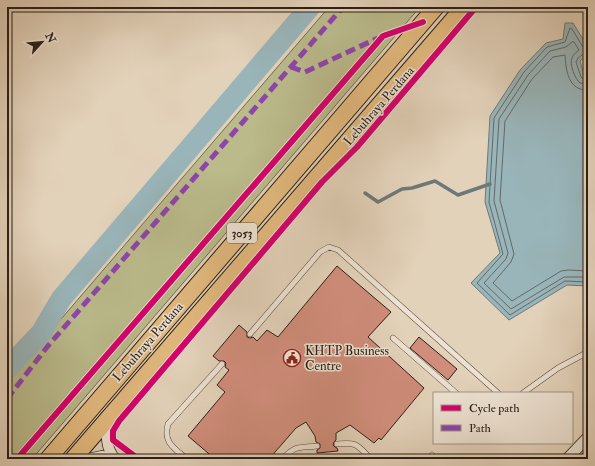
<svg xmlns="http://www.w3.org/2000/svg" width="595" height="466" font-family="'IM FELL Double Pica',serif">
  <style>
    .green { fill: #baba8b; stroke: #726c50 }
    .water { fill: #99b5ba; stroke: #6d7978 }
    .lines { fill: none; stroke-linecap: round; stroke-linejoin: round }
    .shore { stroke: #626a68; stroke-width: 1 }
    .stream { stroke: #6d7978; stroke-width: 3.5 }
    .river { stroke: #99b5ba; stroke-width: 21 }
    .building { fill: #d08d7b; stroke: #2b1e16 }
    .lane-casing { stroke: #594b3f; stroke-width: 6 }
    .street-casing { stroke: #594b3f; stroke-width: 12 }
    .primary-casing { stroke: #2b1e16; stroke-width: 18 }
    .lane { stroke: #ede2d2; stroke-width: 5 }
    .street { stroke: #ede2d2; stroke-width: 10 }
    .primary { stroke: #e2b97d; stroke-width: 16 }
    .quiet { stroke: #8e44ad; stroke-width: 5; stroke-dasharray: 10 5; stroke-linecap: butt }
    .cycleway-casing { stroke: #ede2d2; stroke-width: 8 }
    .cycleway { stroke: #d6006c; stroke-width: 6 }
    .labels { text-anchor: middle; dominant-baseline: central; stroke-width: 3; stroke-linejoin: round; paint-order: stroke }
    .shield { fill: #ede2d2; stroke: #65594e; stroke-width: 1 }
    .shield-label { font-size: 12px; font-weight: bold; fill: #2b1e16 }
    .street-label { font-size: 13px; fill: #2b1e16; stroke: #ede2d2 }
    .poi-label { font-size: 13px; fill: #2b1e16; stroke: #ede2d2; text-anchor: start }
  </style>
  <rect width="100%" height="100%" fill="#e3d2ba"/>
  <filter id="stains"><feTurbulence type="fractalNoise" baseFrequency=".005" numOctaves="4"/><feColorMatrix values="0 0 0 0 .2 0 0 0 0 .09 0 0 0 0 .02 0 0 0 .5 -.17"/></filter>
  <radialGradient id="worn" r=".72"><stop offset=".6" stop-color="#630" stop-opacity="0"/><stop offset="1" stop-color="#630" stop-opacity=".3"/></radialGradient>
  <!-- green -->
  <path class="green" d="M329,7H420L32,459H7V382Z"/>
  <!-- water -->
  <path class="water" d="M565,23H573L586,44V56L580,61L584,75H588V286L567,285L509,320L471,283L500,253L485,202L490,116L520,70L546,43L563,39Z"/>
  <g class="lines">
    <!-- shore -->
    <g class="shore">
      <path d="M588,79H583L581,77L576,62L578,58L586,52L587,50L583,47L572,29L570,28L565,42L547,47L524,72L494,118L489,202L503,254L477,283L510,315L565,281L588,282"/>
      <path d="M588,84L580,83C575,79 569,64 572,58C573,54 577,52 579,50L574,42H572L566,47L550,51L528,75L499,119L494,201L508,253L506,259L484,283L511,309L564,277H588"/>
      <path d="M588,90C568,91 566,70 565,55L553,57L532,79L505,121L500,200L514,254L511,262L493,283L512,301L561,271L568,270L588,271"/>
    </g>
    <!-- stream -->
    <path class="stream" d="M365,193L378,202L402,189L412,188L435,181L458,195L490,184"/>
    <!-- river -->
    <path class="river" d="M7,369L41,333L61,299L310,7"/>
  </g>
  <!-- building -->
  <g class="building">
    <path d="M337,266L391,312L368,337L424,388L381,440L379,438L374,443L350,425L336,433V440L334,442L333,445L335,447L337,448L338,451L317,453V450L320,448V444L316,442L315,436L306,422L296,428L269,459H215L188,436L225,392L217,385L229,370L225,367L226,363L224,361H219L213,356L239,325L247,332V337L250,338L253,337L257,341L267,330L278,337Z"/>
    <path d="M419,337L457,369L448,380L410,348Z"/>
  </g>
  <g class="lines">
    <defs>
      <g id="lane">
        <path d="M250,334L320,252L329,247L338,250L498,393"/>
        <path d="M393,338L456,393"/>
        <path d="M523,393L558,368L588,352"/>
        <path d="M337,444C358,442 357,445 371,459"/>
        <path d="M187,459C174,448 163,443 168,424L222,364"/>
        <path d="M283,459C294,445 300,448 317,446"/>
        <path d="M428,459L432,455"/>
      </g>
      <g id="street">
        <path d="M109,420C106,434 105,447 115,459"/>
        <path d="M88,459L102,456L113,458"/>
        <path d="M567,459L588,437"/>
        <path d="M585,459L588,456"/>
      </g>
      <g id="primary">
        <path d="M48,459L436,7"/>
        <path d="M73,459L464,7"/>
      </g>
    </defs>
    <!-- lane casing -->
    <use href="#lane" class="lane-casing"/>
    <!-- street casing -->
    <use href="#street" class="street-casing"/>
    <!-- primary casing -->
    <use href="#primary" class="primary-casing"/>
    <!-- lane -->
    <use href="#lane" class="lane"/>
    <!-- street -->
    <use href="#street" class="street"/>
    <!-- primary -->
    <use href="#primary" class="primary"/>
    <!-- quiet -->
    <g class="quiet">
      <path d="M291,67L305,72L378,38"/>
      <path d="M7,399L47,347L343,7"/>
    </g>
    <defs>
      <g id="cycleway">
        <path d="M17,459L383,36L423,22"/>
        <path d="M137,459V458L113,440V431L119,421L322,182L357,147L476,7"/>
      </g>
    </defs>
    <!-- cycleway casing -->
    <use href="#cycleway" class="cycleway-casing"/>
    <!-- cycleway -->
    <use href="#cycleway" class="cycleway"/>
  </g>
  <!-- icons -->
  <defs>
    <symbol id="civic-ring" viewBox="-11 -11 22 22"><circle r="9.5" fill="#ede2d2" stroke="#8f2418" stroke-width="1.5"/><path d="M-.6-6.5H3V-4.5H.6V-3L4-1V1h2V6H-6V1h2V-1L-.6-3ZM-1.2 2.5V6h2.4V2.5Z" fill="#8f2418"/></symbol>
  </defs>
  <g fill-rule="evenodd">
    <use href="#civic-ring" x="282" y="348" width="20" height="20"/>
  </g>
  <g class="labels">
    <!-- shield labels -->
    <rect class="shield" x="227" y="223" width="30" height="20" rx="3"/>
    <g class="shield-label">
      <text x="242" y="233">3053</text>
    </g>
    <!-- street labels -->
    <g class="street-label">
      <text transform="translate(379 106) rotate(-49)">Lebuhraya Perdana</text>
      <text transform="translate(148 342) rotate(-49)">Lebuhraya Perdana</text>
    </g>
    <!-- poi labels -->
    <g class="poi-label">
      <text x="305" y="351">KHTP Business<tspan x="305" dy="15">Centre</tspan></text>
    </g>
  </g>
  <!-- margin -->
  <rect width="595" height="466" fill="none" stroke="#e3d2ba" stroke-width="24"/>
  <rect x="8" y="8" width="579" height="450" fill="none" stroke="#2b1e16" stroke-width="2"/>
  <rect x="12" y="12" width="571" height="442" fill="none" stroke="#2b1e16"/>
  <!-- legend -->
  <rect x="433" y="392" width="140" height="52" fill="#ede2d2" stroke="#9f9487"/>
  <rect x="441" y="405" width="20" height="6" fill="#d6006c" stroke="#9f9487"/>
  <text x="469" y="412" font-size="12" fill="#2b1e16">Cycle path</text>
  <rect x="441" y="425" width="20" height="6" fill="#8e44ad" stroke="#9f9487"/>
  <text x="469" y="432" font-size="12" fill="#2b1e16">Path</text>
  <!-- north arrow -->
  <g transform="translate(42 42) rotate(63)" stroke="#ede2d2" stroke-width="3" paint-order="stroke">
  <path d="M0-3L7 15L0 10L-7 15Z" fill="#2b1e16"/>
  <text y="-6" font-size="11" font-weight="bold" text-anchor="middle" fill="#2b1e16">N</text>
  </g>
  <rect width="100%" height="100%" filter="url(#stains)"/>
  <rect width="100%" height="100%" fill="url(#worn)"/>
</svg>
